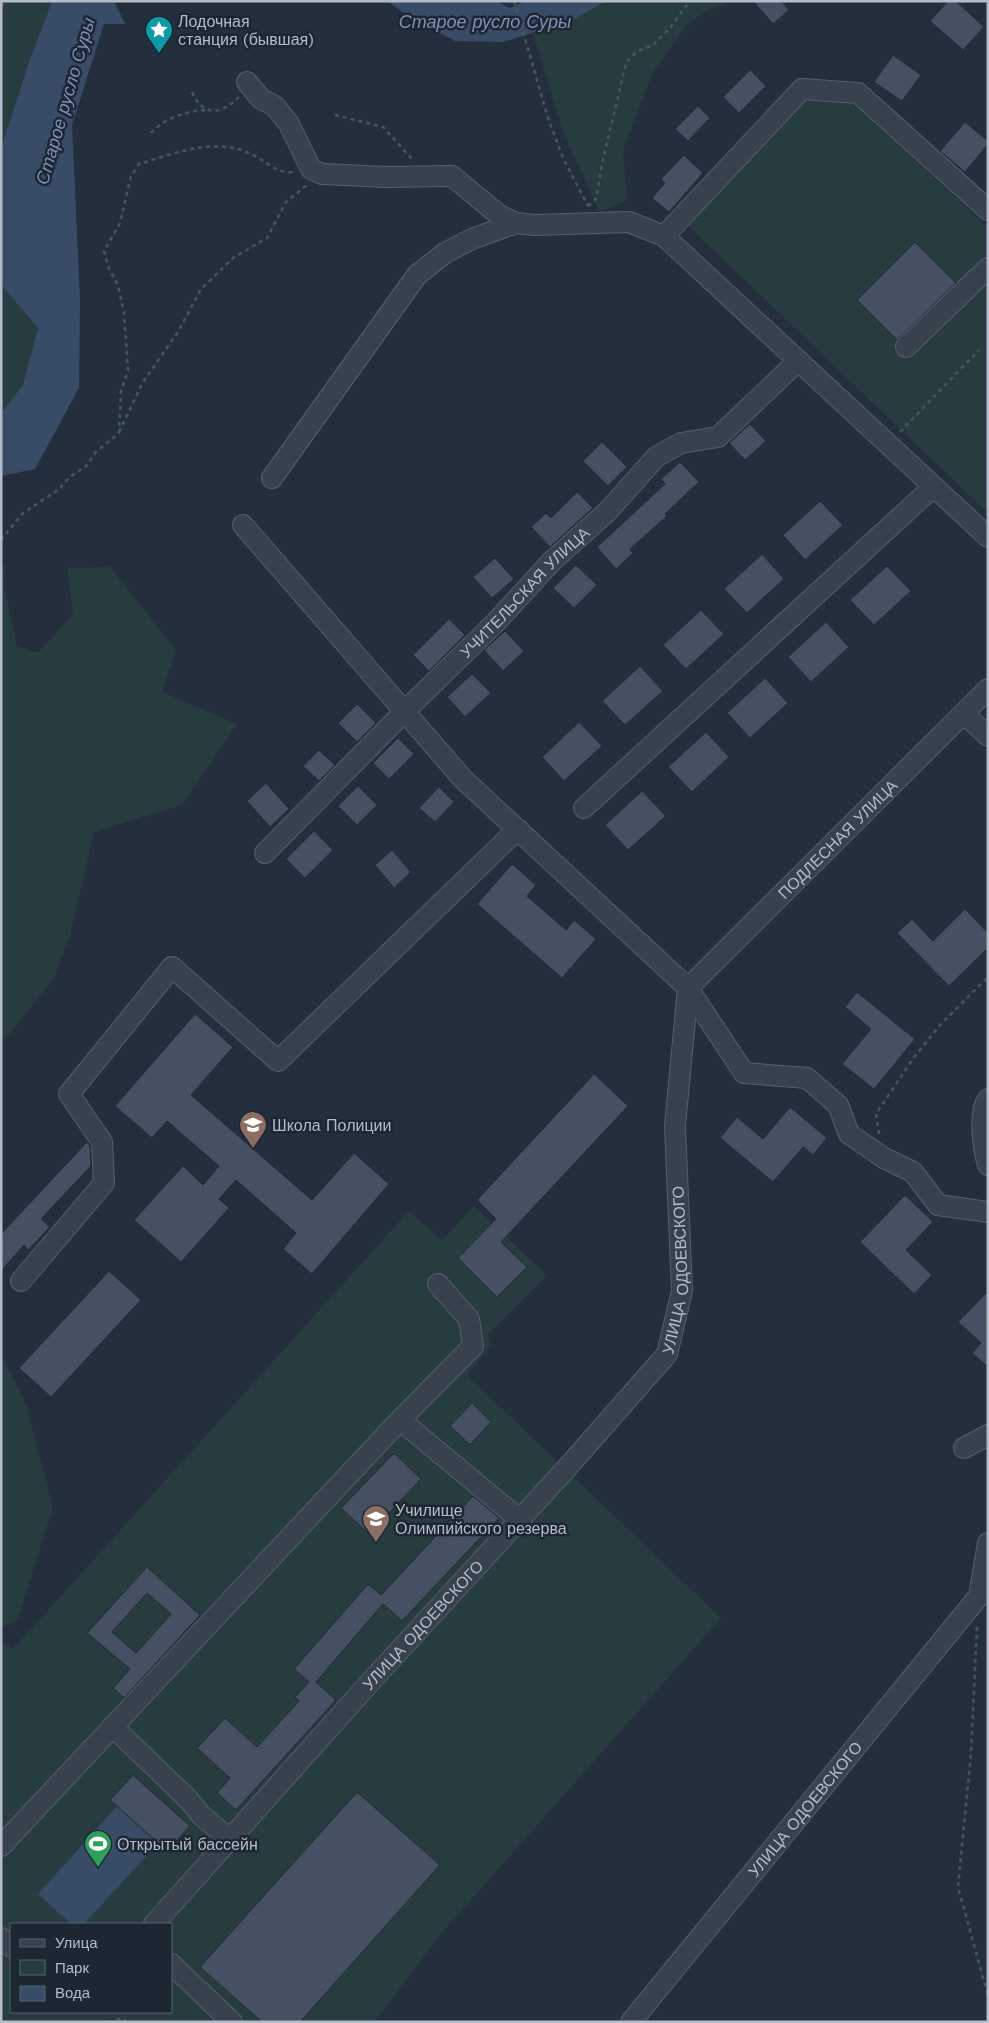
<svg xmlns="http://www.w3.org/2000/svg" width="989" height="2023" font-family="'Work Sans',sans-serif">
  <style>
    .green { fill: #263c3f; fill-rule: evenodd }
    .water { fill: #394c67 }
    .building { fill: #455162; stroke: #1f2835; fill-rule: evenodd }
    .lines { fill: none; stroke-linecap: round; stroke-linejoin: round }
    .minor-casing { stroke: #565f6c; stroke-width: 22 }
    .path { stroke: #44595c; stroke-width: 2.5; stroke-dasharray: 4 4; stroke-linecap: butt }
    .minor { stroke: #38414e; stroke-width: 20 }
    .labels { text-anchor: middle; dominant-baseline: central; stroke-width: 5; stroke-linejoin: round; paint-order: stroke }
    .poi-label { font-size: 16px; fill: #b4bcc9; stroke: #1d2633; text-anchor: start }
    .street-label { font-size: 16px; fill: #b4bcc9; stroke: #1d2633 }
    .water-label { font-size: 18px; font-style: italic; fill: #7c92b1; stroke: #1d2633 }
  </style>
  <rect width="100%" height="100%" fill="#242f3e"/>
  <!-- green -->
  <g class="green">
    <path d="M1,1H52L30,59L1,148Z"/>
    <path d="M606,1H735L705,11L686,26L652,74L623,150L627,200L600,212L563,132L533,33L571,21Z"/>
    <path d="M848,100L988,227V513L685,223L802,101Z"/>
    <path d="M1,285L38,328L23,385L1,413Z"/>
    <path d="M5,565L4,587L17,646L38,653L73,614L67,568L110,567L176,650L162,692L237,724L182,805L94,832L70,936L54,978L1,1045V566Z"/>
    <path d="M474,1206L547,1275L488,1334L491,1346L467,1375L721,1618L445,1929L374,2022H1V1642L13,1649L409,1211L442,1240ZM11,1924H171V2012H11Z"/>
    <path d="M1,1354L26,1404L53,1507L18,1620L1,1628Z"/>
  </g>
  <!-- water -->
  <g class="water">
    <path d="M52,1H114L125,24H104L72,125L80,300L79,388L35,469L1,476V413L23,385L38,328L1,285V148L30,59Z"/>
    <path d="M387,1H497L509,8L526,1H606L571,21L503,42L455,41L408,16Z"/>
    <path d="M117,1806L158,1843L84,1924H71L38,1894Z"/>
  </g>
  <!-- building -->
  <g class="building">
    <path d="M753,1H781L789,10L773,24Z"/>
    <path d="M948,1H956L984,27L963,50L930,21Z"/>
    <path d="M893,55L921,75L902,101L874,82Z"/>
    <path d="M750,70L766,86L739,113L723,97Z"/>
    <path d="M698,106L710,118L688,141L675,129Z"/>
    <path d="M965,122L988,141V144L965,172L940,151Z"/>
    <path d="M684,155L703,173L669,212L652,198L665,183L661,179Z"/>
    <path d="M915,242L956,283L897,340L857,300Z"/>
    <path d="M750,424L766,441L745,460L729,443Z"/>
    <path d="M602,442L627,467L608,486L583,461Z"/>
    <path d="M680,462L699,482L665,514L667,516L630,549L633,553L616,569L597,547L665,484L661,479Z"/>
    <path d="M577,492L593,508L550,547L531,527L546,513L551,518Z"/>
    <path d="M820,501L843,525L805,560L783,535Z"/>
    <path d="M762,554L784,579L747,613L724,589Z"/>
    <path d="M495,558L514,579L492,598L473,577Z"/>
    <path d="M576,565L597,585L574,608L553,588Z"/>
    <path d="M887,566L911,591L874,625L850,600Z"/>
    <path d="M701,610L724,634L686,669L663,645Z"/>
    <path d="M449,619L465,635L429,671L413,655Z"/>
    <path d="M826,622L849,647L811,682L788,657Z"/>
    <path d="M505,631L524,651L503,671L484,650Z"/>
    <path d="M640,666L663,691L625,725L602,701Z"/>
    <path d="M472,674L491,693L465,717L447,697Z"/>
    <path d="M765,678L788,703L750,738L727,713Z"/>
    <path d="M357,704L376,723L357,742L338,723Z"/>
    <path d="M579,722L602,746L564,781L542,757Z"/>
    <path d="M706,732L729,757L692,792L668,767Z"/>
    <path d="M398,738L414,754L389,779L373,763Z"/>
    <path d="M319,750L335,765L319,781L303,766Z"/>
    <path d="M266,783L289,809L270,827L247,801Z"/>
    <path d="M358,786L377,805L357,825L338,806Z"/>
    <path d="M439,787L454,802L435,822L419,808Z"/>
    <path d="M642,791L666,816L628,850L605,825Z"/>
    <path d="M314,831L333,850L305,878L286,859Z"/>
    <path d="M392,850L411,872L394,888L375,865Z"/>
    <path d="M512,864L536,885L527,896L566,930L574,920L596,939L562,978L477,904Z"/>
    <path d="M965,909L988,933V948L949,986L897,933L912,919L933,941Z"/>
    <path d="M857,992L915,1039L874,1089L842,1064L871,1029L845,1007Z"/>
    <path d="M195,1014L233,1047L191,1095L312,1200L354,1153L389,1184L312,1274L283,1249L296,1233L236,1180L219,1199L229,1208L181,1262L134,1220L183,1166L203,1185L219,1166L167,1121L152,1138L115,1106Z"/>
    <path d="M594,1074L628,1106L501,1242L527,1267L497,1297L458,1258L496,1219L477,1200Z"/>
    <path d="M790,1107L827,1138L813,1155L803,1147L773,1182L720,1138L737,1117L763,1139Z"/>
    <path d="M87,1142L90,1146L91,1166L41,1219L50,1227L28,1250L24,1245L1,1271V1234Z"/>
    <path d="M905,1195L933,1222L906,1250L932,1275L914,1294L860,1242Z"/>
    <path d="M109,1271L141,1300L51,1397L19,1368Z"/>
    <path d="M988,1291V1367L972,1353L981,1343L958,1322Z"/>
    <path d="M472,1403L491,1422L470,1445L450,1426Z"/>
    <path d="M394,1453L421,1479L369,1534L341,1508Z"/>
    <path d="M473,1496L499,1518L402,1621L383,1604L316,1682L336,1700L236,1810L217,1793L230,1778L197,1748L225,1718L257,1747L299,1701L295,1697L309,1682L294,1669L368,1584L381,1595Z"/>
    <path d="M147,1567L200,1615L124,1698L113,1688L130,1669L87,1633ZM147,1593L171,1614L136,1653L112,1632Z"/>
    <path d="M133,1775L190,1826L167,1851L110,1800Z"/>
    <path d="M357,1792L440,1865L300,2022H262L200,1967Z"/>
  </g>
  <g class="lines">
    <defs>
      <g id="minor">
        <path d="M247,82L261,99L275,106L289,124L311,169L322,174L386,177L452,176L499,215L516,223L534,225L629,222L664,236L988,537"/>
        <path d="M664,236L802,89L858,93L988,210"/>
        <path d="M906,347L988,268"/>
        <path d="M272,478L417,275L445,253L472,239L516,223"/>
        <path d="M243,525L463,779L688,988L744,1073L807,1078L838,1105L849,1134L884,1158L913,1172L938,1205L988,1212"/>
        <path d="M964,714L988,736"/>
        <path d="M584,808L933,487"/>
        <path id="s1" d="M265,853L405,711L497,621L552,561L607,512L656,457L681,443L718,437L798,361"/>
        <path id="s2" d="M688,988L988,689"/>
        <path d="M988,1099C978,1113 983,1148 988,1165"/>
        <path d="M21,1281L104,1183L102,1142L69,1094L172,967L278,1061L518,829"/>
        <path d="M400,1420L473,1346L469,1319L438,1284"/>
        <path d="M964,1448L988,1435"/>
        <path d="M113,1727L188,1799L202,1816L231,1840"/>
        <path d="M1,1846L400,1420L519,1519"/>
        <path id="s3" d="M154,1924L373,1679L566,1469L667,1354L682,1291L675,1126L688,988"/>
        <path d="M1,1938L11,1947"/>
        <path d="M171,1964L232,2022"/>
        <path id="s4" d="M631,2022L979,1596L988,1543"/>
      </g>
    </defs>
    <!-- minor casing -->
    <use href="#minor" class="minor-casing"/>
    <!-- path -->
    <g class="path">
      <path d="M514,1L549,121L564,160L588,206"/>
      <path d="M1,6L7,1"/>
      <path d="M192,92C203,117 221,115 239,97"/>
      <path d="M335,115L383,127L412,159"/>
      <path d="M151,133C164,118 187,111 206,110"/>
      <path d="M588,206L596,199L603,159L626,63L636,52L653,45L670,28L690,1"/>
      <path d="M119,432L143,382L178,332L201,289L233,258L267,238L286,202L307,185"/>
      <path d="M900,432L979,350"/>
      <path d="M1,540L23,513L58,490L70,477L86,466L96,452L119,433L121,392L128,370L124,313L118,285L109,269L104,251L120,223L131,176L139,164C173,154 213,137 249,153C264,159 277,175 295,172"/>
      <path d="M879,1134L876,1114L912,1060L940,1025L988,977"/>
      <path d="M977,1627L971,1753L958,1887L988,1996"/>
      <path d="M109,2022L122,2018L126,2022"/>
    </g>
    <!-- minor -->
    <use href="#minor" class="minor"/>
  </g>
  <!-- icons -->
  <defs>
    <symbol id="sight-pin" viewBox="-11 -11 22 30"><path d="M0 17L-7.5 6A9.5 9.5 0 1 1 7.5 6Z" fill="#0f9aa8" stroke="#1d2633"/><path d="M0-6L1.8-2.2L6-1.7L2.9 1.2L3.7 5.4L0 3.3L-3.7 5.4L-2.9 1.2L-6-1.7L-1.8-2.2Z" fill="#fff"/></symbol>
    <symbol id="school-pin" viewBox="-11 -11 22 30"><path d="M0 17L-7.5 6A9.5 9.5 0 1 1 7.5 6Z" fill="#8d6e63" stroke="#1d2633"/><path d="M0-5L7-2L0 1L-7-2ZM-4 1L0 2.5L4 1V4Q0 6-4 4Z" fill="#fff"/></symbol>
    <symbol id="university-pin" viewBox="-11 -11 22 30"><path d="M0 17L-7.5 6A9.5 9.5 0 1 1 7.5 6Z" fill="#8d6e63" stroke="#1d2633"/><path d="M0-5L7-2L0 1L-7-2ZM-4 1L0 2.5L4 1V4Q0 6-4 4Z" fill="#fff"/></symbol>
    <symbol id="stadium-pin" viewBox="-11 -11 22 30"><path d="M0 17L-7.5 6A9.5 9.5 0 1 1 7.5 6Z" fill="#2e9e5b" stroke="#1d2633"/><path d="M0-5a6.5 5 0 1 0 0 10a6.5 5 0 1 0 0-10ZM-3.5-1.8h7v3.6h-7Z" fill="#fff"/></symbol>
  </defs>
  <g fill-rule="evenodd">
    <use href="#sight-pin" x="143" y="14" width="32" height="43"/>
    <use href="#school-pin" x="237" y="1109" width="32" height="43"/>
    <use href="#university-pin" x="360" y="1503" width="32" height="43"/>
    <use href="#stadium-pin" x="82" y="1828" width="32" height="43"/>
  </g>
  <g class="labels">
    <!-- poi labels -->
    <g class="poi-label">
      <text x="178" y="21">Лодочная<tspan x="178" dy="18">станция (бывшая)</tspan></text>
      <text x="272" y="1125">Школа Полиции</text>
      <text x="395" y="1510">Училище<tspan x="395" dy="18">Олимпийского резерва</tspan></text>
      <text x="117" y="1844">Открытый бассейн</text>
    </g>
    <!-- street labels -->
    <g class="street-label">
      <text stroke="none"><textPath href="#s1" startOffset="368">УЧИТЕЛЬСКАЯ УЛИЦА</textPath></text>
      <text stroke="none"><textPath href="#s2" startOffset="211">ПОДЛЕСНАЯ УЛИЦА</textPath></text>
      <text stroke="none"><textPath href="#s3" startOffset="852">УЛИЦА ОДОЕВСКОГО</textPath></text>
      <text stroke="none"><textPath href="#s3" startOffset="402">УЛИЦА ОДОЕВСКОГО</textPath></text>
      <text stroke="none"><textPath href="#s4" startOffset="275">УЛИЦА ОДОЕВСКОГО</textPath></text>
    </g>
    <!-- water labels -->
    <g class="water-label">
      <text x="485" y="21">Старое русло Суры</text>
      <text transform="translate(65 101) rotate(-74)">Старое русло Суры</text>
    </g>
  </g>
  <!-- border -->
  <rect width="989" height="2023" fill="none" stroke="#b4bcc9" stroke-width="5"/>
  <!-- legend -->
  <rect x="10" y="1923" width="162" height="90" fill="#1d2633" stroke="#59626f"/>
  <rect x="20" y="1939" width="25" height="8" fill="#38414e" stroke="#59626f"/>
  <text x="55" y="1948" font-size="15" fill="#b4bcc9">Улица</text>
  <rect x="20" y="1960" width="25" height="15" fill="#263c3f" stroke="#59626f"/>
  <text x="55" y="1973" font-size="15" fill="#b4bcc9">Парк</text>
  <rect x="20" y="1986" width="25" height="15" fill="#394c67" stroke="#59626f"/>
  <text x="55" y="1998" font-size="15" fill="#b4bcc9">Вода</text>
</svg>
